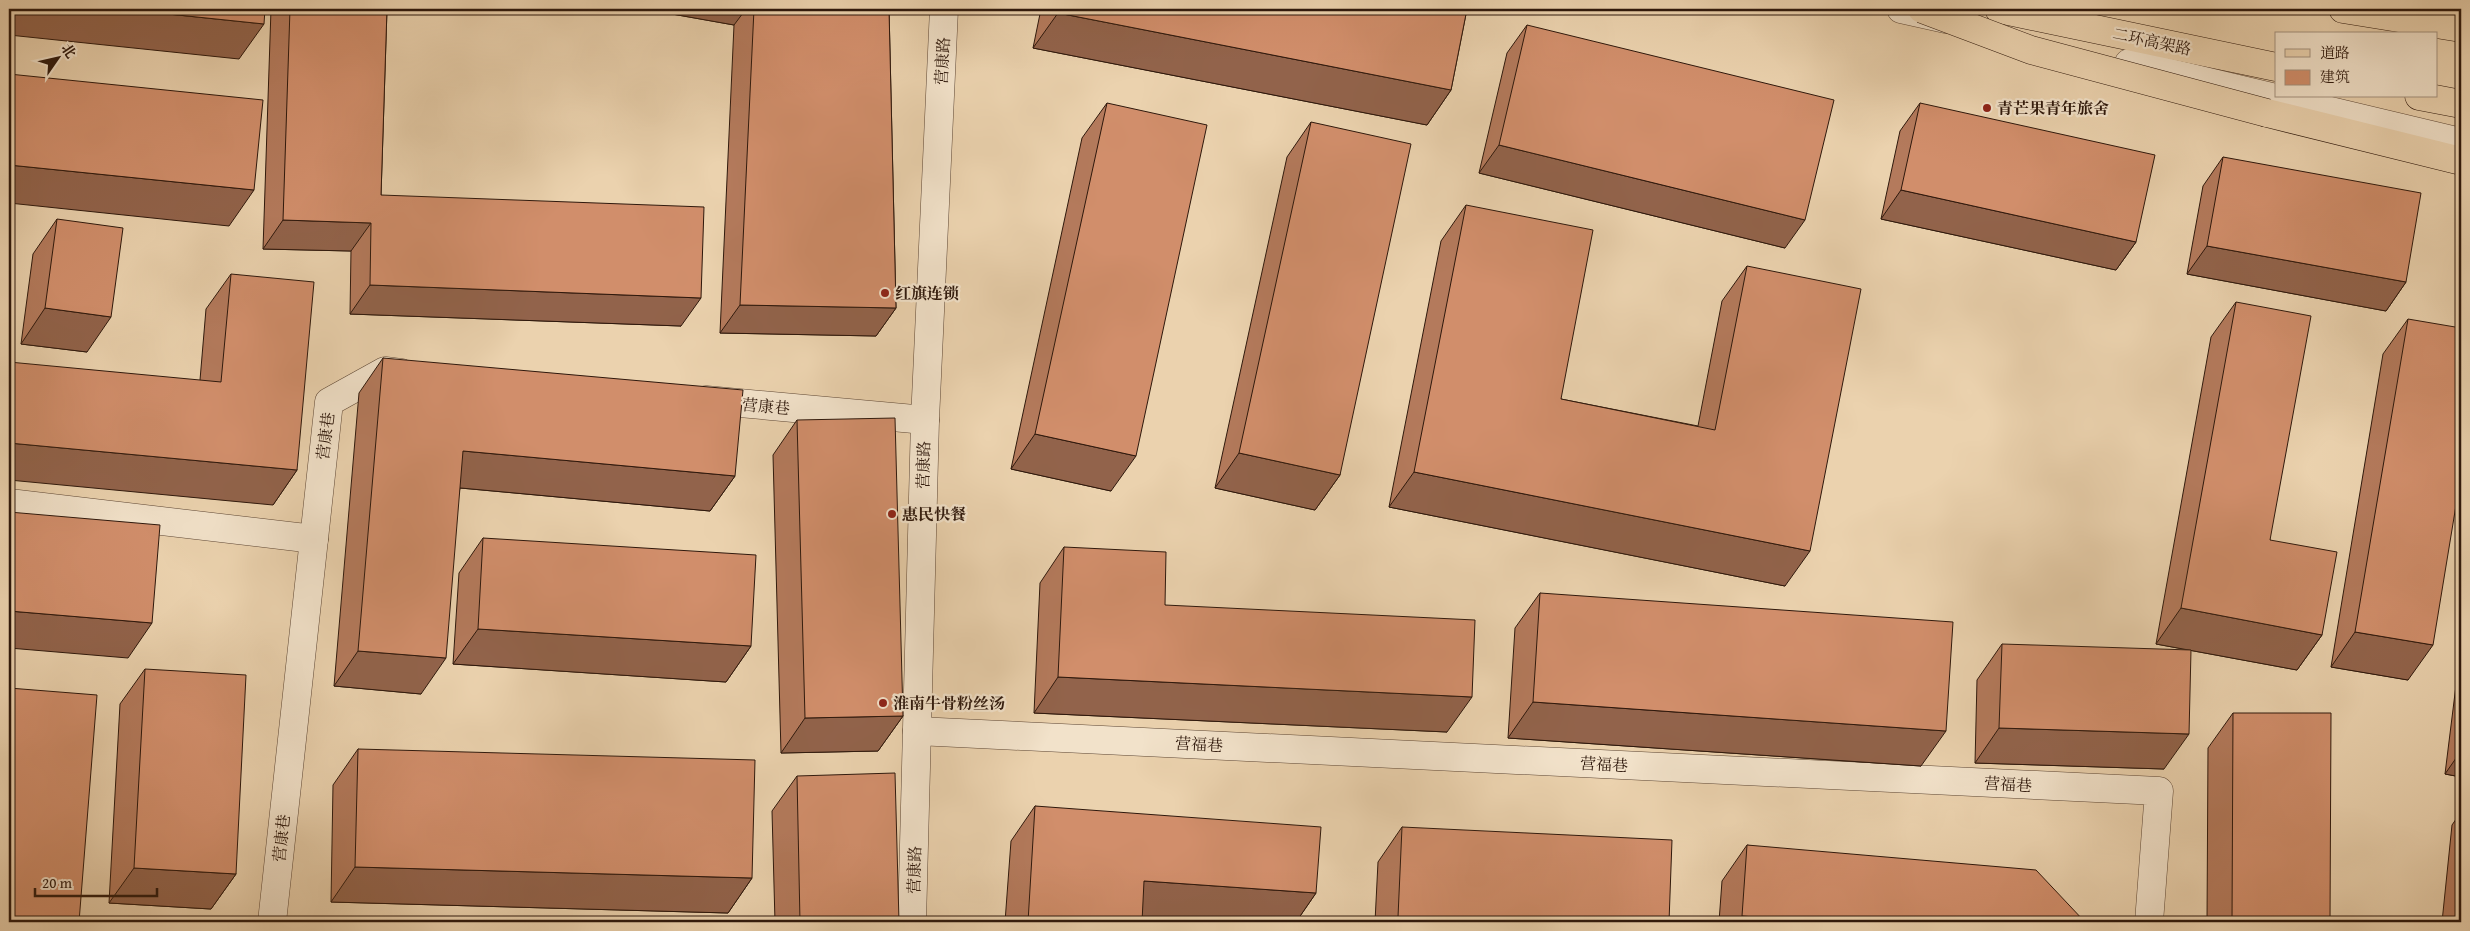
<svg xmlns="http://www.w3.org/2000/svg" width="2470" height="931" font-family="'Gentium Book Plus','Noto Serif SC',serif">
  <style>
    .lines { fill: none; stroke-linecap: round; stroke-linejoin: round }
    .minor-casing { stroke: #5d4634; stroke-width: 29 }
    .major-casing { stroke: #2e180c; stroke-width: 29 }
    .highway-casing { stroke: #2e180c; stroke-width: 29 }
    .minor { stroke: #f2e2ca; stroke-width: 28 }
    .major { stroke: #ebd2ae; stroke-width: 28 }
    .highway { stroke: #ebd2ae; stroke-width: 28 }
    .highway-bridge-casing { stroke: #2e180c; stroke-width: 29; stroke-linecap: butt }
    .highway-bridge { stroke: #ebd2ae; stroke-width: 28 }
    .wall { fill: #b47a5c; stroke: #2e180c }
    .shaded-wall { fill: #92634b; stroke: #2e180c }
    .building { fill: #d18e6b; stroke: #2e180c }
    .poi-dot { fill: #8f2418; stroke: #f2e2ca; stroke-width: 2 }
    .labels { text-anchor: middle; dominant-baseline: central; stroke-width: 4.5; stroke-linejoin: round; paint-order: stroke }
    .street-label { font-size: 16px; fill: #2e180c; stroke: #f2e2ca }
    .poi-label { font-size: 16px; font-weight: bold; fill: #2e180c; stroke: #f2e2ca; text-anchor: start }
  </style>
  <rect width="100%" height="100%" fill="#ebd2ae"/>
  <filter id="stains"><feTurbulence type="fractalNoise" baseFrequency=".004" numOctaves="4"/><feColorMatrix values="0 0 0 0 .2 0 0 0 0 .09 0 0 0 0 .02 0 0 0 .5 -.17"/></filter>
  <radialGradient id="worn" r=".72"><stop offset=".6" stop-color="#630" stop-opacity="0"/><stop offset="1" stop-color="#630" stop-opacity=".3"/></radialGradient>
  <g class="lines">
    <defs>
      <g id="minor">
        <path d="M1901,9L1946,19"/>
        <path d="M2129,63L2461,142"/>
        <path d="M706,400L925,420"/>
        <path d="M9,503L314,539"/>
        <path d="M917,731L2159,791L2149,922"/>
        <path d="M272,922L329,402L385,371L401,373"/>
        <path d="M912,922L925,420L944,9"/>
      </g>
      <path id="major" d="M2343,9L2461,28"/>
      <g id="highway">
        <path d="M1999,9L2276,67"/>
        <path d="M2419,96L2461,104"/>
        <path d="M2267,113L2461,161"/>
      </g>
    </defs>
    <!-- minor casing -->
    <use href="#minor" class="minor-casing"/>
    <!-- major casing -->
    <use href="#major" class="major-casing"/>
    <!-- highway casing -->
    <use href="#highway" class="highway-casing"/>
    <!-- minor -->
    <use href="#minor" class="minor"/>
    <!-- major -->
    <use href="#major" class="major"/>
    <!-- highway -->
    <use href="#highway" class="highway"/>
    <defs>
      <path id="highway-bridge" d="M1922,9L2031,50L2267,113"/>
    </defs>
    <!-- highway-bridge casing -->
    <use href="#highway-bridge" class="highway-bridge-casing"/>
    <!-- highway-bridge -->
    <use href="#highway-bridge" class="highway-bridge"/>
  </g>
  <!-- wall -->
  <g class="wall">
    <path d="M271,9H387L381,195L681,326L350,314L351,251L263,249Z"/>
    <path d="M644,9H889L896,308L876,336L720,333L734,25Z"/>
    <path d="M1041,9H1467L1451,90L1427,125L1033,48Z"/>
    <path d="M1527,25L1785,248L1479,173L1507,53Z"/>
    <path d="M1107,103L1111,491L1011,469L1082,138Z"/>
    <path d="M1920,103L2136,242L2116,270L1881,219L1900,131Z"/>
    <path d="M1311,122L1340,475L1315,510L1215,488L1287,157Z"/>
    <path d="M2223,157L2406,282L2386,311L2187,274L2203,186Z"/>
    <path d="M1466,205L1561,399L1698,426L1722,301L1747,266L1785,586L1389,507L1441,241Z"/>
    <path d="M57,219L87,352L21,344L33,254Z"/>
    <path d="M231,274L297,470L273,505L200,380L206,309Z"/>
    <path d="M2461,296V319L2457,318Z"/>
    <path d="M2236,302L2270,540L2322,635L2297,670L2156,644L2211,337Z"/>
    <path d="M2408,319V680L2331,667L2383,354Z"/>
    <path d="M383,358L735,476L710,511L460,488L421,694L334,686L359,393Z"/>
    <path d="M797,420L903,716L878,751L781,753L773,455Z"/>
    <path d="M483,538L751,646L726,682L453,664L459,573Z"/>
    <path d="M1064,547L1165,605L1447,732L1034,713L1040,583Z"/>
    <path d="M1540,593L1921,766L1508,738L1515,628Z"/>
    <path d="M2002,644L2164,769L1975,763L1977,680Z"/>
    <path d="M2461,645V777L2445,774Z"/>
    <path d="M145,669L236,874L211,909L109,903L120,704Z"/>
    <path d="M2233,713L2330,922H2207L2208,748Z"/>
    <path d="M358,749L752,878L728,913L331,902L333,785Z"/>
    <path d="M797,776L899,922H775L772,811Z"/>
    <path d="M1035,806L1316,893L1296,922H1206L1142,918V922H1005L1011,841Z"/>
    <path d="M2461,812V922H2442L2452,825Z"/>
    <path d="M1402,827L1669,922H1375L1378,862Z"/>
    <path d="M1747,845L2085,922H1719L1722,881Z"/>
  </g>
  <!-- shaded-wall -->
  <g class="shaded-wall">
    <path d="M9,9H120L264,24L239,59L9,35Z"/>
    <path d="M644,9H746L734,25Z"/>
    <path d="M1058,13L1451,90L1427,125L1033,48Z"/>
    <path d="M1499,145L1805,220L1785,248L1479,173Z"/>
    <path d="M9,165L254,190L229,226L9,203Z"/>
    <path d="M1901,190L2136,242L2116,270L1881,219Z"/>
    <path d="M283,220L371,223L351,251L263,249Z"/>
    <path d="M2207,246L2406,282L2386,311L2187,274Z"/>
    <path d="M370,285L701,298L681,326L350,314Z"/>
    <path d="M740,305L896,308L876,336L720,333Z"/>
    <path d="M45,308L111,317L87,352L21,344Z"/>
    <path d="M2461,312V319L2457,318Z"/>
    <path d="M1035,434L1136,456L1111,491L1011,469Z"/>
    <path d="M9,443L297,470L273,505L9,480Z"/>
    <path d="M463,451L735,476L710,511L439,486Z"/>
    <path d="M1239,453L1340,475L1315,510L1215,488Z"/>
    <path d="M1414,472L1810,551L1785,586L1389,507Z"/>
    <path d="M2181,608L2322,635L2297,670L2156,644Z"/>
    <path d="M9,611L152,623L128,658L9,648Z"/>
    <path d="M478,629L751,646L726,682L453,664Z"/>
    <path d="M2355,632L2433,645L2408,680L2331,667Z"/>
    <path d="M358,651L446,658L421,694L334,686Z"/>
    <path d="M1058,677L1472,697L1447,732L1034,713Z"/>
    <path d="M1533,702L1946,731L1921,766L1508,738Z"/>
    <path d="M903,716L878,751L781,753L805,718Z"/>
    <path d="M1999,728L2189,734L2164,769L1975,763Z"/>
    <path d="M2461,751V777L2445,774Z"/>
    <path d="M355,867L752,878L728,913L331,902Z"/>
    <path d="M134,868L236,874L211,909L109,903Z"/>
    <path d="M1144,881L1316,893L1296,922H1206L1120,916Z"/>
    <path d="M1742,916L1820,922H1737Z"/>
    <path d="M1398,917L1507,922H1394Z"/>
  </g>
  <!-- building -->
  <g class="building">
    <path d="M120,9H265L264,24Z"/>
    <path d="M290,9H387L381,195L704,207L701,298L370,285L371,223L283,220Z"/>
    <path d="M754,9H889L896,308L740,305Z"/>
    <path d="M1059,9H1467L1451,90L1058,13Z"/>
    <path d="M1527,25L1834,100L1805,220L1499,145Z"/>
    <path d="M9,74L263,100L254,190L9,165Z"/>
    <path d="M1107,103L1207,125L1136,456L1035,434Z"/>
    <path d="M1920,103L2155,155L2136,242L1901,190Z"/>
    <path d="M1311,122L1411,144L1340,475L1239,453Z"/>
    <path d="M2223,157L2421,193L2406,282L2207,246Z"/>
    <path d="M1466,205L1593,230L1561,399L1715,430L1747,266L1861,289L1810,551L1414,472Z"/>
    <path d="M57,219L123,228L111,317L45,308Z"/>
    <path d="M231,274L314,282L297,470L9,443V362L221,382Z"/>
    <path d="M2236,302L2311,316L2270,540L2337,552L2322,635L2181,608Z"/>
    <path d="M2408,319L2461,328V475L2433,645L2355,632Z"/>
    <path d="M383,358L743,390L735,476L463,451L446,658L358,651Z"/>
    <path d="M895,418L903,716L805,718L797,420Z"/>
    <path d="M9,512L160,525L152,623L9,611Z"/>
    <path d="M483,538L756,555L751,646L478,629Z"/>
    <path d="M1064,547L1166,552L1165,605L1475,620L1472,697L1058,677Z"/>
    <path d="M1540,593L1953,622L1946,731L1533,702Z"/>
    <path d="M2002,644L2191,650L2189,734L1999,728Z"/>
    <path d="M145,669L246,675L236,874L134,868Z"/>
    <path d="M9,688L97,695L79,922H9Z"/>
    <path d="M2233,713H2331L2330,922H2232Z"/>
    <path d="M358,749L755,760L752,878L355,867Z"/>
    <path d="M895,773L899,922H800L797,776Z"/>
    <path d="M1035,806L1321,827L1316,893L1144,881L1142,922H1028Z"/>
    <path d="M1402,827L1672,840L1669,922H1507L1398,917Z"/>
    <path d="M1747,845L2036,870L2085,922H1820L1742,916Z"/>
  </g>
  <!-- markers -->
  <g class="poi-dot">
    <circle cx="1987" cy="108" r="5"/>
    <circle cx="885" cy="293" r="5"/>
    <circle cx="892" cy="514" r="5"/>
    <circle cx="883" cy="703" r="5"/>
  </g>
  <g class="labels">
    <!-- street labels -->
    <g class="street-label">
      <text transform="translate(2152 41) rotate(12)">二环高架路</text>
      <text transform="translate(942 61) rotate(-87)">营康路</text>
      <text transform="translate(766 406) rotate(5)">营康巷</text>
      <text transform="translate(325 436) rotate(-83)">营康巷</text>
      <text transform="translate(923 465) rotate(-89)">营康路</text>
      <text transform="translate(1199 744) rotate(3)">营福巷</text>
      <text transform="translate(1604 764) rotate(3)">营福巷</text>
      <text transform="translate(2008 784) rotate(3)">营福巷</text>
      <text transform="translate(281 838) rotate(-84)">营康巷</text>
      <text transform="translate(914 870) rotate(-89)">营康路</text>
    </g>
    <!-- poi labels -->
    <g class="poi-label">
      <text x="1997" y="108">青芒果青年旅舍</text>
      <text x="895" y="293">红旗连锁</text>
      <text x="902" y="514">惠民快餐</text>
      <text x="893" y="703">淮南牛骨粉丝汤</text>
    </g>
  </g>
  <!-- margin -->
  <rect width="2470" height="931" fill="none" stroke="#ebd2ae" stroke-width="30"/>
  <rect x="10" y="10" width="2450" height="911" fill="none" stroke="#2e180c" stroke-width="2.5"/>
  <rect x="15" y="15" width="2440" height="901" fill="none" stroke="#2e180c"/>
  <!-- legend -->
  <rect x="2275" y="32" width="162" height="65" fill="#f2e2ca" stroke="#a4917e"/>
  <rect x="2285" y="49" width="25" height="8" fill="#ebd2ae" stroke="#a4917e"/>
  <text x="2320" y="58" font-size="15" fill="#2e180c">道路</text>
  <rect x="2285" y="70" width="25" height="15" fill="#d18e6b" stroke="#a4917e"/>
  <text x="2320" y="82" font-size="15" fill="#2e180c">建筑</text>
  <!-- north arrow -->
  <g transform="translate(58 58) rotate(56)" stroke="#f2e2ca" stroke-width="4" paint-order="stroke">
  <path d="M0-4L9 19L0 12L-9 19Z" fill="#2e180c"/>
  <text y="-8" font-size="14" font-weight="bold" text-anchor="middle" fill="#2e180c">北</text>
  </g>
  <!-- scale -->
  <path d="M35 888v8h122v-8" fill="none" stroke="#2e180c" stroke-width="2.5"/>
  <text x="42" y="888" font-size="15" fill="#2e180c" stroke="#f2e2ca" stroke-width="4" paint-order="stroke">20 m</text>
  <rect width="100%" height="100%" filter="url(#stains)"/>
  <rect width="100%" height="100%" fill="url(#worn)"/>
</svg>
